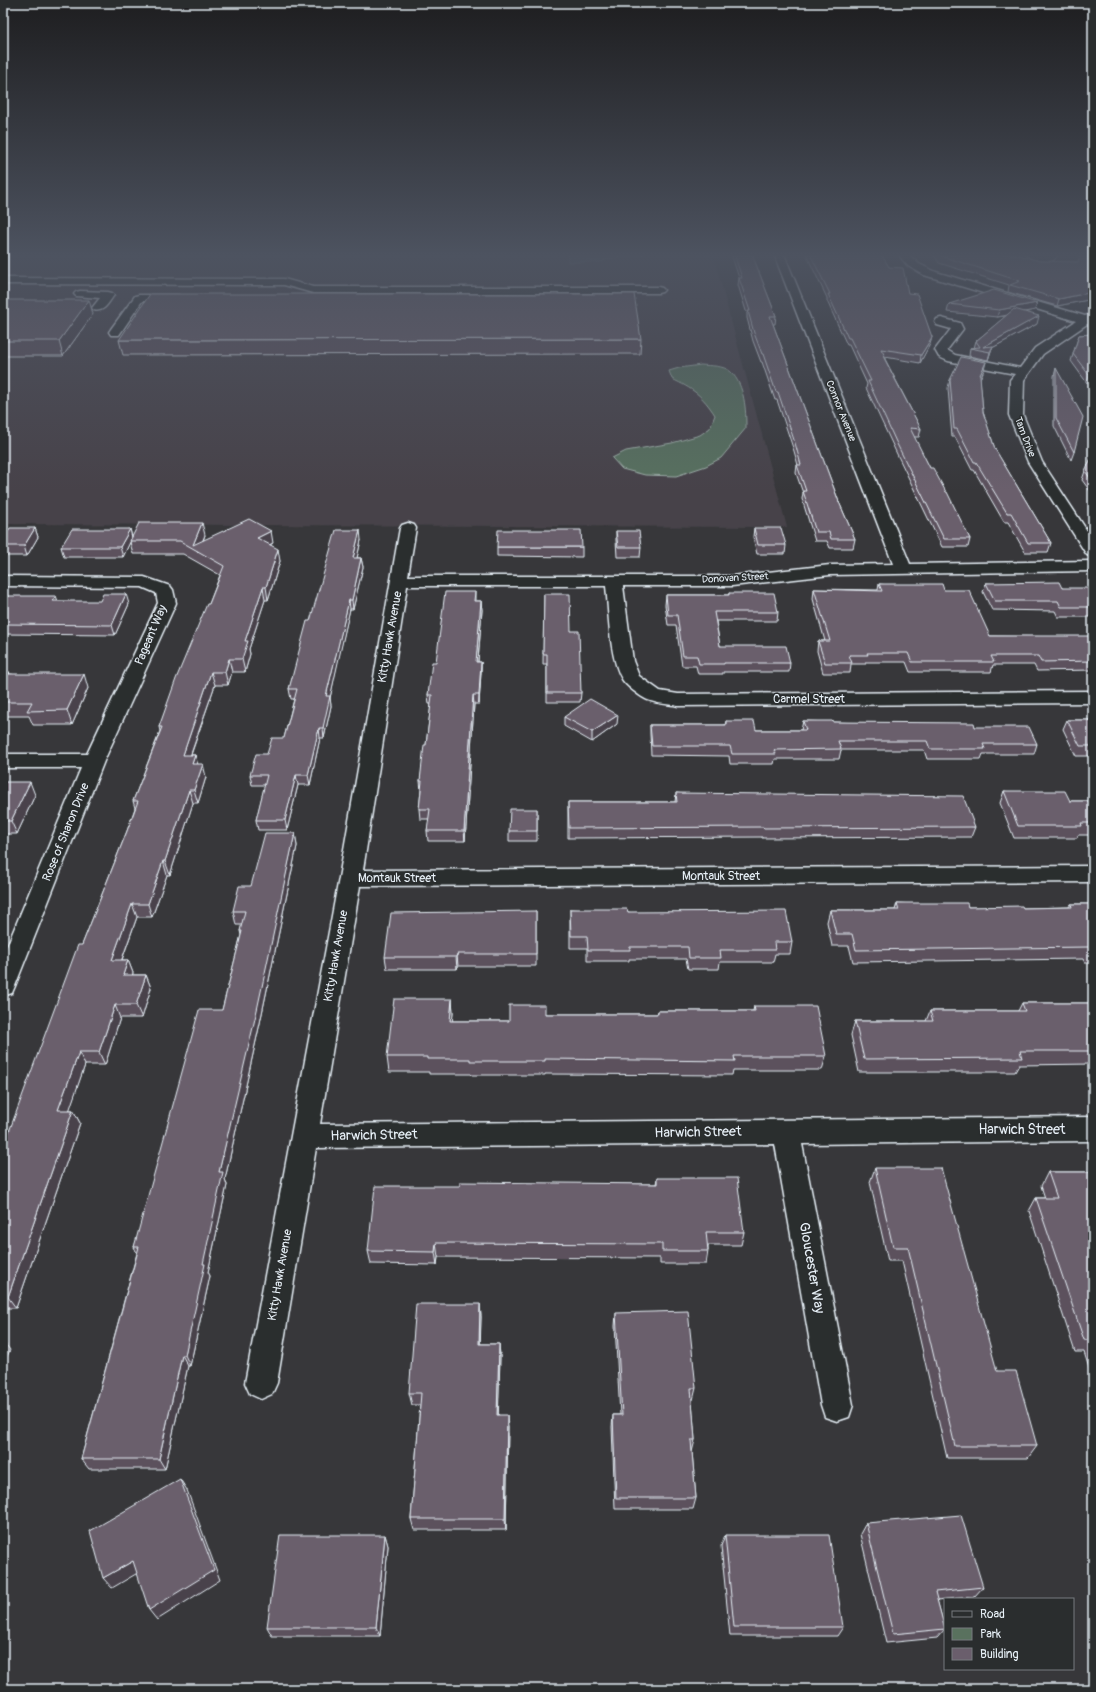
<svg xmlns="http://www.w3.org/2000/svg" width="1096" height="1692" font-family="Pangolin,sans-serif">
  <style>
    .built { fill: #464349 }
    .green { fill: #59715e; stroke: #a0b1ab }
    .water { fill: #48616c; stroke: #889ba4 }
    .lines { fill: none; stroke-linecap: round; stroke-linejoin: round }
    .minor-casing { stroke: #e8f1f8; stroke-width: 3 }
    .minor { fill: #2a2d2e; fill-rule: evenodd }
    .wall { fill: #5b515d; stroke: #e8f1f8 }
    .shaded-wall { fill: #4a424c; stroke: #e8f1f8 }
    .building { fill: #6a5e6c; stroke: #e8f1f8 }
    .labels { text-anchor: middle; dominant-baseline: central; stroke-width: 3; stroke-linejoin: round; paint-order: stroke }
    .far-street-label { font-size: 10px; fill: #e8f1f8; stroke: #2a2d2e }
    .street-label { font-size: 12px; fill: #e8f1f8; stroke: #2a2d2e }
    .near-street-label { font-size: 14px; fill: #e8f1f8; stroke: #2a2d2e }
  </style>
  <rect width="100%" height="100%" fill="#37373a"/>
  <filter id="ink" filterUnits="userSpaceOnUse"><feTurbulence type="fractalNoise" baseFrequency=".025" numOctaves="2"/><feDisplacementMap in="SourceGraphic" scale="8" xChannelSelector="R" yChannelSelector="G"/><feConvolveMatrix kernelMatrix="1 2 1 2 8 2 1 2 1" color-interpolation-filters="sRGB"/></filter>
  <g filter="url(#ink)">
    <!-- built -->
    <path class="built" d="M3,254H713L787,527L3,524Z"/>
    <!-- green -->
    <path class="green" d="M701,365C710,366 724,365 731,372C745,386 746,410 746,428L721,458L706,466L676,476L645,475L622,469L612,458L626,451L672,443L700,435L710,428L715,415C702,395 693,389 672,379L669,371L679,368Z"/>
    <!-- water -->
    <path class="water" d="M568,254H644L612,258L600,262H568Z"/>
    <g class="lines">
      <defs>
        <g id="minor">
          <path d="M774,254H784L910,564L1093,561V571L830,575L732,586H623L633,661L639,676L660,691L678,694L1093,691V703L678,706C669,704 657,704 648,700C642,698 625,685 622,679C609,657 609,613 606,586H407L363,870L1093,866V882L360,886L320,1124L1093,1117V1141L802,1144L853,1405L849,1417L837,1421L825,1417L821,1405L775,1144L316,1148L277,1383L272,1394L261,1399L250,1394L245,1383L339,878L400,528L402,525L408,523L414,525L416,528L408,576H732L830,565L893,564Z"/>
          <path d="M898,254H908L919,264L936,272L1085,316L1093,313V326L1087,324L1043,354L1024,380L1023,415L1042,462L1093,540V557L1087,555L1085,552L1028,462L1009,415L1010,380L1015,374L948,361L939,357L935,350L951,329L937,325L935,322L937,319L941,318L960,323L963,329L947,350L955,355L1020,368L1035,348L1076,321L924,275L908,266Z"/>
          <path d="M1026,254H1058C1056,257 1054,260 1051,261C1044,263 1030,259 1026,254Z"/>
          <path d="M3,278L284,279L313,287H658L662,288L664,290L662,292L658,293H313L284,285L3,284Z"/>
          <path d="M80,291L108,292L112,293L114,295C109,302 104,313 94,310L92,308L100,298L76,296L74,294L76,292Z"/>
          <path d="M139,295H178L182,296L184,298L182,300L178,301H142L119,335H111L109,332L111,329L135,296Z"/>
          <path d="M3,576L144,577L170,586L173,590L176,603L104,761L15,986L12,993L3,996V956L81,768H3V754H87L158,603L156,593L142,587L3,586Z"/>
        </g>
      </defs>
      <!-- minor casing -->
      <use href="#minor" class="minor-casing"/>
      <!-- minor -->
      <use href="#minor" class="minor"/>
    </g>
    <!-- wall -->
    <g class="wall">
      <path d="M731,254H752L776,316L775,324H773L839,502L855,539L853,548H830L827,541H815L802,499L803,493L796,473L797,465H798L794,451L777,400H775L762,362H761L753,341L747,318V314L738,285L739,278Z"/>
      <path d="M806,254H881L889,267L908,293L932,337L930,344L920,363L885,357V359L921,429L919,437H914L930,468L970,539L968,547H942L896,452L866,388L867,384L849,345H847L827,301V298Z"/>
      <path d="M933,254H1014L1040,261L1078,262L1093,254V299L1057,306L1008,292L1009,285L939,263Z"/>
      <path d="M3,300L93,314L63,356H3Z"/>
      <path d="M1037,303L1035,310L1025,312L1037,324L992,348L988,360L969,356L970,348H974L976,341L1006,316L997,317L947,312L949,304Z"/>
      <path d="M1093,334V365H1092L1087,383L1071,361L1079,335Z"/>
      <path d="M641,339L640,354L123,355L119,340Z"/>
      <path d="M1056,368L1074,452L1071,460L1054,426V376Z"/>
      <path d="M984,370L980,378L983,412L995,449L1051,543L1048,552H1025L1008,522H1004L974,470H972L955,437H952L948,388L950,380Z"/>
      <path d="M1093,454V495L1082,480L1085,471Z"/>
      <path d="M35,528L38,537L27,556H3V539Z"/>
      <path d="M754,528L786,545L785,554H757L753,537Z"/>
      <path d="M130,529L132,537L205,535L203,541L273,543L270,545L280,561L268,600H265L249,649L250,654L245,672H232L228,685H215L191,755H195L197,764L206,777L198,803H193L170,875H167L152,917H137L122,960H128L133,973L132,975H146L151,988L142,1018H120L105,1065H85L69,1110H73L80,1123L16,1308H3V1148L82,945L127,831L135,808L133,801L160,731L159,727L209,604L220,575L183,554H133L130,542L123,557H64L61,547Z"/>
      <path d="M616,531L641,547L640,557H617L616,540Z"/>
      <path d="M361,540L357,558H361L363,567L353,609H350L338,660L330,698L331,706L324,738H320L310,785H298L287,830H258L256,820L265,785H252L250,775L267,754L284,738L294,699H291L289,689L310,621Z"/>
      <path d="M497,547H582V557L497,556Z"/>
      <path d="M986,583L1062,588L1093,597V617H1058L1055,611L992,610L983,592Z"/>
      <path d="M879,584L944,590L990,636L1093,637V670L1037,671L1034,665H993L991,672H910L906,662H866V664H851L850,673H823L817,651L818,641H825L813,599L814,589L878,590Z"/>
      <path d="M475,592V601H481L482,610L478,662H481V672L479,704H474L465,841H428L427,831L429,819H420L419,809L421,791L420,781L426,745L431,704H429L428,695L436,662Z"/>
      <path d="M729,593L778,612L777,621H716L720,646L790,663L789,672H723V674H698L696,666H682L676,625H668L665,605L666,595H729Z"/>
      <path d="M544,594L571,631L581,693L580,702H547V664H543Z"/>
      <path d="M3,596L58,601L129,604L115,635L3,634Z"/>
      <path d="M3,672L11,674L88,688L72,725H33L29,716H3Z"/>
      <path d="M564,717L617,724L592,742L564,726Z"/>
      <path d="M1067,720H1093V756H1076L1063,729Z"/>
      <path d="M726,721L756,730H801L803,721L833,722L975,727L1037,744L1034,754H983L981,759H927L924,750H841L839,759H775L774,764H730L729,756L651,755L650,734V725H725Z"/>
      <path d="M3,782L35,795L17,834H3Z"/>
      <path d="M1004,791L1070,801H1093V835H1078L1077,838H1014L1000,803Z"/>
      <path d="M676,793L975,827L971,837L762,838V837L568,838V802H675Z"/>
      <path d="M537,809V841H509V831Z"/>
      <path d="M295,833L297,846L260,1023L225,1179L227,1185L208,1272L210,1276L190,1366H188L165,1469H89L81,1459L137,1253L134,1247L222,1010L241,935L240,931L242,925H236L233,911L251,886Z"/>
      <path d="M897,903L968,907L1023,908L1069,907L1071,904H1093V963H1085L1083,959L853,962L849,946H832L827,922L830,910H895Z"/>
      <path d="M570,909L628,912L792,942L790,954H775L773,962H720L719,969H688L686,959H629V961H587V948H570Z"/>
      <path d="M536,911V966H458L457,969H387L385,957Z"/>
      <path d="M452,999L453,1013L452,1021H509L545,1014H657L658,1011H753L754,1006L826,1056L822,1070H733L732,1075L545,1074V1075H472L471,1074H429V1072H389L387,1057Z"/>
      <path d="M1022,1003H1093V1064L1019,1065L1015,1072H859L851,1035L855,1021H926L930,1011H1018Z"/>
      <path d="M875,1168L1037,1446L1028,1458H947L902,1261H888L870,1182Z"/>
      <path d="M1048,1172H1093V1381L1084,1352H1075L1029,1211L1036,1198H1045L1041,1186Z"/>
      <path d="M657,1178L744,1232L741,1245H708V1251L706,1264H660V1258L438,1257L437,1265L371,1264L368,1251L460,1186L656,1184Z"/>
      <path d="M480,1304L481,1317L480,1344H499L500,1356L498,1415L508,1427L506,1530H414L411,1519L420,1405H412L409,1393Z"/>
      <path d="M616,1313L696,1388L693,1400H692L695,1440L692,1452L696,1498L693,1509H615L612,1427L613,1415H620L615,1326Z"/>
      <path d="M866,1523L983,1587L974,1597L945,1599L937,1600L945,1629L937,1638L886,1643L860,1534Z"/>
      <path d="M385,1535L388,1546L380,1636H272L267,1627Z"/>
      <path d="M725,1535L843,1627L837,1636H730L721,1546Z"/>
    </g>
    <!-- shaded-wall -->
    <g class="shaded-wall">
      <path d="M1093,292V299L1057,306L1059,299Z"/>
      <path d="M89,300L93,314L63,356L59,341Z"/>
      <path d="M1037,303L1035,310L997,317L999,310Z"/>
      <path d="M1039,316L1037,324L992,348L988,360L990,352L983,347Z"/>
      <path d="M932,337L930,344L920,363L921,355Z"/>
      <path d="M986,362L984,370L978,383L980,375Z"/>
      <path d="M202,523L205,535L198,552L193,545Z"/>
      <path d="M35,528L38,537L27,556L24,546Z"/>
      <path d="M130,529L132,538L123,557L120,547Z"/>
      <path d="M360,530L361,540L355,567L353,558Z"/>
      <path d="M271,531L273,543L259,550L257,538Z"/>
      <path d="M278,549L280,561L268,600L266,587Z"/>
      <path d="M361,558L363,567L353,609L352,600Z"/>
      <path d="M263,587L265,600L249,649L250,654L245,672L242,659L245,641Z"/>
      <path d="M126,594L129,604L115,635L112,625Z"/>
      <path d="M56,596L60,606L53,601Z"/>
      <path d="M349,600L350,609L330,698L331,706L324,738L323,728L326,696Z"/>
      <path d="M481,601L482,610L477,672L476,662Z"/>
      <path d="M229,659L232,672L228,685L225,672Z"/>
      <path d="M481,662V672L479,704V695Z"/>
      <path d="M211,672L215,685L186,768L183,755Z"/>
      <path d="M84,674L88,688L72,725L67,710Z"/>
      <path d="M473,695L474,704L465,841L464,831Z"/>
      <path d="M618,715L617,724L592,742V732Z"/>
      <path d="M319,728L320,738L310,785L308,775Z"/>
      <path d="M195,755L199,768L192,764Z"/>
      <path d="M203,764L206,777L198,803L194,790Z"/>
      <path d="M296,775L298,785L287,830L285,820Z"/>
      <path d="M30,782L35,795L17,834L11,821Z"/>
      <path d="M189,790L193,803L170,875L165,861Z"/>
      <path d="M295,833L297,846L260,1023L225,1179L227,1185L208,1272L210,1276L190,1366L185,1355L219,1172Z"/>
      <path d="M163,861L167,875L152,917L148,904Z"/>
      <path d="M132,904L137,917L117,973L112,960Z"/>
      <path d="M457,954L458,966L457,969L456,957Z"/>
      <path d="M128,960L133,973L128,988L123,975Z"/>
      <path d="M146,975L151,988L142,1018L136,1005Z"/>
      <path d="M452,999L453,1013L451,1036L450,1021Z"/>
      <path d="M115,1005L120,1018L105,1065L99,1052Z"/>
      <path d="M79,1052L85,1065L65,1123L58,1110Z"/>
      <path d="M73,1110L80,1123L16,1308L8,1297Z"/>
      <path d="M436,1243L438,1257L437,1265L435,1252Z"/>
      <path d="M480,1304L481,1317L480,1356L479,1344Z"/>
      <path d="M3,1341L10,1350L3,1365Z"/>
      <path d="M499,1344L500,1356L498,1427L497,1415Z"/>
      <path d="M182,1355L188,1366L165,1469L159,1459Z"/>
      <path d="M507,1415L508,1427L506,1530L505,1519Z"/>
      <path d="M180,1479L187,1490L220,1580L157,1620L149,1610Z"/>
      <path d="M385,1535L388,1546L380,1636L376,1627Z"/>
      <path d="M133,1561L141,1571L112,1588L103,1578Z"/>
    </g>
    <!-- building -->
    <g class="building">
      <path d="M734,254H752L776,316H770L839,502L855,539H831L829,532H816L803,491H806L797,465H801L795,443L778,392H776L763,354H762L754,333L748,311H750L739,278H742Z"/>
      <path d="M810,254H881L889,267L903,268L908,293L917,294L932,337L921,355L881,349L885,356H883L921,429L910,428L930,468H933L946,492H947L970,539H944L897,444L868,381H871L850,338H848L828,294H830Z"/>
      <path d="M939,254H1014L1040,261L1078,262L1080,254H1093V292L1059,299L1010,285L1020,281L941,256Z"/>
      <path d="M994,290L1037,303L999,310L949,304Z"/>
      <path d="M150,294H634L641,339L119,340Z"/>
      <path d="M3,300H89L59,341H3Z"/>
      <path d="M1014,309L1039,316L983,347L993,346L990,352L970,348L980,347L976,341Z"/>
      <path d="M1093,334V363L1089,375L1073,354L1079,335Z"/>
      <path d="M961,357L986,362L980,375L983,412L995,449L1051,543H1028L1011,513H1007L976,462H974L957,429H954L950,380Z"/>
      <path d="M1056,368L1083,417L1074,452L1056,418Z"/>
      <path d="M1093,454V482L1085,471Z"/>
      <path d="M249,519L271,531L257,538L278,549L266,587H263L245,641H248L242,659H229L225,672H211L183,755H195L192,764H203L194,790H189L165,861H163L148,904H132L112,960H128L123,975H146L136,1005H115L99,1052H79L58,1110H73L8,1297H3V1148L78,945H82L127,831L138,801H133L162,727H159L176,679L207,604H209L224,566L180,541H130L139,523H202L193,545Z"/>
      <path d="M10,528H35L24,546H3V539Z"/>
      <path d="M754,528H781L786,545H758Z"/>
      <path d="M72,529H130L120,547H61Z"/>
      <path d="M336,530H360L353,558H361L352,600H349L337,651L326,696H330L323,728H319L308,775H296L285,820H256L267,775H250L256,754H267L272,738H284L297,689H289L307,621H310Z"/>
      <path d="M498,530H581L582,547H497Z"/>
      <path d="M616,531H639L641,547H618Z"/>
      <path d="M1059,582L1062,588H1087L1093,597V607H1061L1058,601H995L986,583Z"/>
      <path d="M879,584H942L944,590H969L990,636H1092L1093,637V661L1041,662L1038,656H991L994,662H912L908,653H867L868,655H849L852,663H825L818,641H830L814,589L882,591Z"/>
      <path d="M445,592H475L474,601H481L476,662H481L479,695H473L464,831H427L430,809H419L422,781H420L424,745H426L432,695H428L432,662H436Z"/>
      <path d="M729,593H774L778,612H714L720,646H786L790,663H724V664H699L697,656H683L677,615H668L666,595H729Z"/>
      <path d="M103,594H126L112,625L3,624V596H56L53,601H100Z"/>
      <path d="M544,594H570L571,631H579L581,693H547V654H543Z"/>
      <path d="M3,672H10L8,674H84L67,710L27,711L32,702H3Z"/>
      <path d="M590,699L618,715L592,732L564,717Z"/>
      <path d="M1067,720H1093V746H1080Z"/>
      <path d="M726,721H754L756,730H806L803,721H832L833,722L974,723L975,727H1029L1037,744H983L985,749H930L927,741H838L841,749L774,750L776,754H732L730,746H652L650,725H726Z"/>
      <path d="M3,782H30L11,821H3Z"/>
      <path d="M1004,791H1065L1070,801H1093V823H1081L1082,826H1018Z"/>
      <path d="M676,793L963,796L975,827L764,828L763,827L569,828L568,802H677Z"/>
      <path d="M510,809H537V831H509Z"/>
      <path d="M265,833H295L257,1010L219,1172H223L203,1264H205L185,1355H182L159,1459H81L139,1247H134L199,1010H222L242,931H240L245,911H233L239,886H251Z"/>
      <path d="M897,903H967L968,907L1022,906L1023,908L1072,907L1071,904H1093V950H1091L1089,947L856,950L852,934H836L830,910H899Z"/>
      <path d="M570,909H627L628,912L786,911L792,942H774L775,950H720L721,958H689L688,947H630V950H588L587,936H571Z"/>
      <path d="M536,911V954H457L456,957H385L391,913Z"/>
      <path d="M394,999H452L450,1021H509V1005H545V1014H658V1011H755L754,1006H816L826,1056H734L735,1061L545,1059V1061H470V1059H427V1057H387Z"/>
      <path d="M1022,1003H1093V1051H1020L1022,1058L864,1059L855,1021H933L930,1011H1025Z"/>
      <path d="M875,1168H941L997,1371H1016L1037,1446H955L908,1247H893Z"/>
      <path d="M1048,1172H1093V1341L1084,1340L1036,1198H1057Z"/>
      <path d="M657,1178H737L744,1232H706L708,1251H662V1244L436,1243L435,1252L368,1251L375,1186H460V1182L657,1184Z"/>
      <path d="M416,1304H480L479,1344H499L497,1415H507L505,1519H411L421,1393H409Z"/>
      <path d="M688,1311L696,1388H691L695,1440H691L696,1498H616L613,1415H622L616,1313Z"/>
      <path d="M180,1479L214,1570L149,1610L133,1561L103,1578L90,1531Z"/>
      <path d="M961,1515L983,1587L935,1592L945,1629L893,1634L866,1523Z"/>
      <path d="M280,1535H385L376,1627H267Z"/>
      <path d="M725,1535H829L843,1627H734Z"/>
    </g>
  </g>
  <!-- sky -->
  <linearGradient id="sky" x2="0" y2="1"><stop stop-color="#1e1e20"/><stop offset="0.52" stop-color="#4d5360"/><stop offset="1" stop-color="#4d5360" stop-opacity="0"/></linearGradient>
  <rect width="1096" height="491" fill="url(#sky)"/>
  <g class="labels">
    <!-- far-street labels -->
    <g class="far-street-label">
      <text transform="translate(841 411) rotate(68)">Connor Avenue</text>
      <text transform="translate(1025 437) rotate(69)">Tam Drive</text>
      <text transform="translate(735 578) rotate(-3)">Donovan Street</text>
    </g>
    <!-- street labels -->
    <g class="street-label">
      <text transform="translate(151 635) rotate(-67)">Pageant Way</text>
      <text transform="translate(390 637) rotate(-80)">Kitty Hawk Avenue</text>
      <text x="809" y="699">Carmel Street</text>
      <text transform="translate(66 832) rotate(-68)">Rose of Sharon Drive</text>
      <text x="721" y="876">Montauk Street</text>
      <text x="397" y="878">Montauk Street</text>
      <text transform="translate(336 956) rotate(-80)">Kitty Hawk Avenue</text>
      <text transform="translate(280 1275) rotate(-80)">Kitty Hawk Avenue</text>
    </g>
    <!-- near-street labels -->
    <g class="near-street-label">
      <text x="1022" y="1129">Harwich Street</text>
      <text transform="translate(698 1132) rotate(-1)">Harwich Street</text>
      <text transform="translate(374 1135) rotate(-1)">Harwich Street</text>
      <text transform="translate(812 1268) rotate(80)">Gloucester Way</text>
    </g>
  </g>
  <!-- margin -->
  <rect width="1096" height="1692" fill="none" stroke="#2a2d2e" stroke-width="16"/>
  <rect x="8" y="8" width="1080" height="1676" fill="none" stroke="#e8f1f8" stroke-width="1.5" filter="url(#ink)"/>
  <!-- legend -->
  <rect x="944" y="1598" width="130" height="72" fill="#2a2d2e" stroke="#767b7f"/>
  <rect x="952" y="1611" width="20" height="6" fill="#2a2d2e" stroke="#767b7f"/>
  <text x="980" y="1618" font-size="12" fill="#e8f1f8">Road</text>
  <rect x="952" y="1628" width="20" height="12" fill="#59715e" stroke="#767b7f"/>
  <text x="980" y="1638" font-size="12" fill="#e8f1f8">Park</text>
  <rect x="952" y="1648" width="20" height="12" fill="#6a5e6c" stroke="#767b7f"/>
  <text x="980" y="1658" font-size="12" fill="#e8f1f8">Building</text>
</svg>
